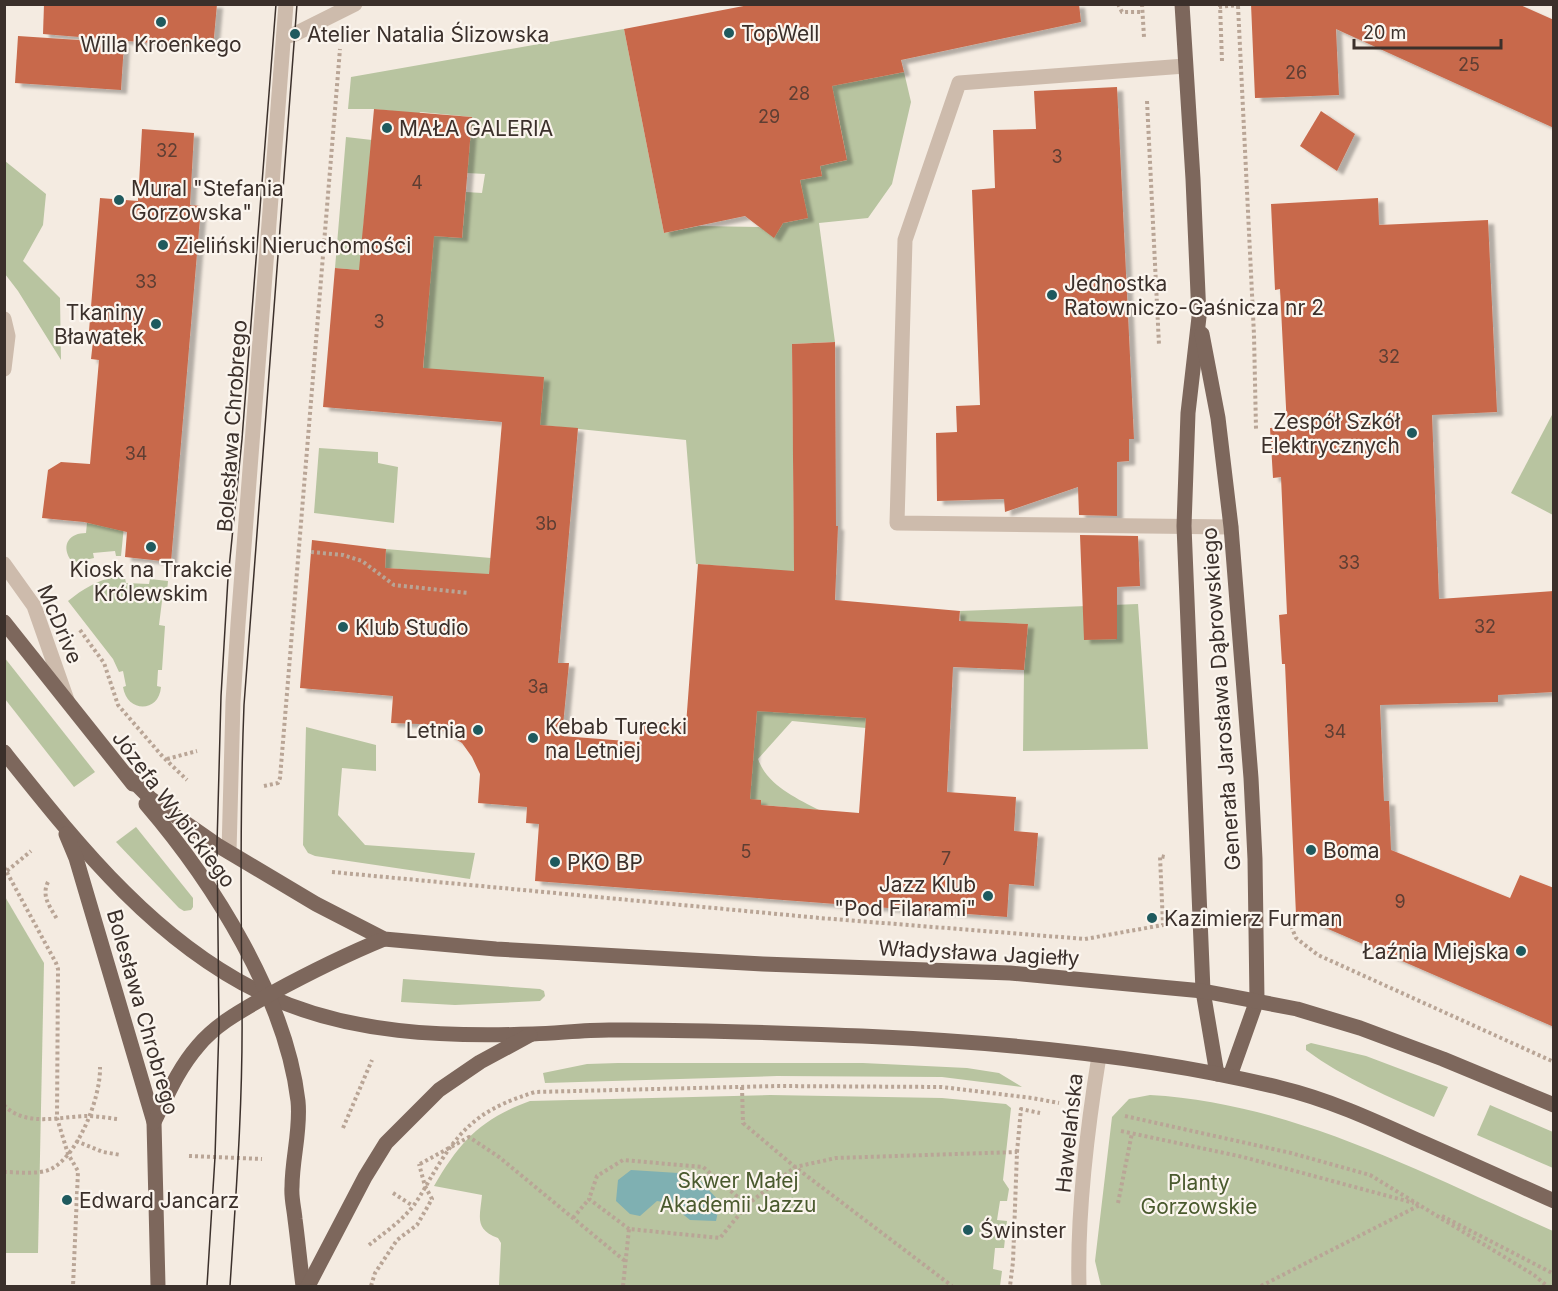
<svg xmlns="http://www.w3.org/2000/svg" width="1558" height="1291" font-family="Inter,sans-serif">
  <style>
    .green { fill: #b8c4a0 }
    .water { fill: #7fb0b2 }
    .building { fill: #c8694b; fill-rule: evenodd; filter: url(#shadow) }
    .lines { fill: none; stroke-linecap: round; stroke-linejoin: round }
    .path { stroke: #b9a596; stroke-width: 4; stroke-dasharray: 3 3; stroke-linecap: butt }
    .minor { stroke: #cdbbac; stroke-width: 15 }
    .major { stroke: #7d675c; stroke-width: 15 }
    .tram { stroke: #3b302b; stroke-width: 1.5 }
    .poi-dot { fill: #1f5a5e; stroke: #fbf5ee; stroke-width: 2 }
    .labels { text-anchor: middle; dominant-baseline: central; stroke-width: 4.5; stroke-linejoin: round; paint-order: stroke }
    .number-label { font-size: 18px; fill: #5e3e33 }
    .poi-label { font-size: 21px; fill: #3b302b; stroke: #fbf5ee; text-anchor: start }
    .street-label { font-size: 21px; fill: #3b302b; stroke: #fbf5ee }
    .park-label { font-size: 21px; fill: #4a5a2e; stroke: #fbf5ee }
  </style>
  <defs>
    <filter id="shadow"><feDropShadow dx="6" dy="4" stdDeviation="1.5" flood-color="#0004"/></filter>
  </defs>
  <rect width="100%" height="100%" fill="#f4ebe1"/>
  <!-- green -->
  <g class="green">
    <path d="M624,29L664,233L699,226L759,227L766,231L783,223L807,218L800,180L822,176L820,166L847,160L836,104L815,89L904,72L911,102L892,184L868,218L819,223L835,342L792,344L794,551L826,715L866,718V728L792,721L758,759C767,785 796,798 819,810L761,805L760,800L740,799L684,753L753,758L762,648L750,568L696,564L686,440L540,425L422,385L430,276L335,268L346,137L372,140L363,230L462,238L466,192L482,193L485,174L467,173L472,117L420,112L419,114L374,109H348L351,77Z"/>
    <path d="M5,161L46,194L43,225L23,261L60,298L61,360L18,291L5,274Z"/>
    <path d="M1553,413V515L1511,493Z"/>
    <path d="M319,448L378,452V463L398,467L394,523L314,513Z"/>
    <path d="M87,523L124,526L121,556H116L115,551L93,553L94,558L77,562L70,559C61,544 70,533 86,533Z"/>
    <path d="M386,549L491,558L489,575L385,568Z"/>
    <path d="M116,577L125,578L126,583L149,584L150,579L168,581L166,602L162,601L159,625L165,626L162,670H158L157,686L161,687C159,713 127,713 123,687L126,686L123,671L119,672L113,659L68,601C83,589 97,580 116,577Z"/>
    <path d="M1138,604L1148,749L1023,751L1024,671L1028,624L961,622L960,611Z"/>
    <path d="M4,657L95,772L74,787L5,699Z"/>
    <path d="M306,727L376,745V771L342,768L338,815L365,845L475,853L470,879L315,856L308,853L303,845Z"/>
    <path d="M136,827L193,898V907L191,910L184,911L179,908L116,842Z"/>
    <path d="M4,895L44,963L38,1253H5Z"/>
    <path d="M403,979L540,989L544,991L545,996L540,1001L455,1005L401,1002Z"/>
    <path d="M1311,1043L1366,1056L1448,1087L1434,1117C1390,1097 1345,1079 1306,1050V1045Z"/>
    <path d="M618,1063H863L967,1068L999,1073L1022,1087L942,1077L777,1076L545,1083L543,1073L587,1064Z"/>
    <path d="M770,1095L942,1098L1006,1104L1011,1108L1003,1180L1009,1189L1007,1201H1000L997,1220L1007,1221L1004,1248H995L993,1269L1002,1271L1000,1286L499,1285L501,1243L498,1238C474,1229 480,1217 482,1195L434,1186C460,1141 481,1119 530,1101Z"/>
    <path d="M1150,1095C1293,1103 1424,1174 1553,1231V1286H1101L1095,1261L1112,1117L1129,1099Z"/>
    <path d="M1490,1105L1553,1132V1168L1477,1135Z"/>
  </g>
  <!-- water -->
  <path class="water" d="M631,1170L694,1174L720,1202L716,1221L690,1220L669,1203L657,1201L640,1216L630,1214L616,1201L618,1180Z"/>
  <!-- building -->
  <g class="building">
    <path d="M44,4H217L213,48L43,34Z"/>
    <path d="M754,4H1079L1081,22L901,60L904,72L832,86L847,160L820,166L822,176L800,180L808,218L783,223L774,238L745,216L664,233L624,29Z"/>
    <path d="M1251,4H1518L1554,20V128L1336,29L1339,95L1255,98Z"/>
    <path d="M18,36L124,43L121,90L15,83Z"/>
    <path d="M1117,87L1134,439H1129V461L1117,462V516L1079,515L1078,487L1005,512L1004,499L937,501L936,433L957,432L956,406L980,405L972,190L995,188L993,130L1036,129L1034,91Z"/>
    <path d="M374,109L472,117L462,238L434,236L423,368L544,377L540,425L578,428L558,663H569L562,736L639,742L642,721L686,725L698,564L794,571L792,344L835,342L836,526H838L835,600L960,611L959,621L1028,624L1024,670L953,667L947,792L1016,797L1014,831L1038,833L1034,886L1009,884L1007,917L535,881L539,824L526,823L527,807L478,803L480,774L472,757L462,743L443,731L419,724L391,723L393,696L300,688L312,540L386,549L385,568L489,574L502,422L323,407L335,268L359,270ZM757,711L866,718L859,813L761,805V800L750,799Z"/>
    <path d="M1321,111L1355,134L1337,171L1300,146Z"/>
    <path d="M142,129L194,133L190,205L201,206L171,562L125,557L127,532L84,522L42,518L48,470L61,462L90,464L99,360L91,359L94,332L89,331L100,198L138,201Z"/>
    <path d="M1378,198L1379,225L1488,220L1497,412L1432,415L1439,599L1554,591V692L1498,695V702L1380,705L1384,801H1389L1391,850L1510,898L1520,875L1554,888V1027L1296,915L1285,664H1282L1279,615L1287,614L1281,477L1273,478L1270,428L1287,427L1280,289L1275,290L1271,204Z"/>
    <path d="M1080,535L1138,536L1140,586L1117,587V639L1084,640Z"/>
  </g>
  <g class="lines">
    <!-- path -->
    <g class="path">
      <path d="M1118,4L1122,12H1142"/>
      <path d="M1142,4L1144,37"/>
      <path d="M1220,4L1222,61"/>
      <path d="M1238,6L1254,335L1256,429"/>
      <path d="M1219,7L1238,5"/>
      <path d="M1147,101L1159,345"/>
      <path d="M311,552L343,555L362,561L394,585L468,593"/>
      <path d="M80,630L104,663L118,705L163,757L187,780"/>
      <path d="M167,759L197,751"/>
      <path d="M264,786L278,783L280,778L340,49"/>
      <path d="M4,867L56,963L58,969L57,1118L68,1154L78,1171L73,1286"/>
      <path d="M7,871L31,851"/>
      <path d="M332,872L820,918L1085,939L1163,925L1160,856L1165,857"/>
      <path d="M48,882C41,896 50,907 57,919"/>
      <path d="M1291,926L1296,938L1318,955L1554,1062"/>
      <path d="M742,1087L743,1123L795,1167L952,1286"/>
      <path d="M4,1105C25,1128 62,1116 88,1116C98,1116 108,1118 117,1119"/>
      <path d="M1125,1116L1291,1153L1370,1175L1534,1275L1547,1286"/>
      <path d="M343,1128L372,1060"/>
      <path d="M1121,1131L1243,1157L1414,1203"/>
      <path d="M76,1141L103,1152L121,1155"/>
      <path d="M1017,1152L1021,1109L1040,1113"/>
      <path d="M189,1156L262,1159"/>
      <path d="M420,1164L469,1137L499,1157L625,1261"/>
      <path d="M4,1172C19,1172 38,1175 51,1169C79,1155 101,1096 100,1067"/>
      <path d="M393,1193L413,1206"/>
      <path d="M1118,1203L1132,1133"/>
      <path d="M747,1205L795,1167L836,1158L1017,1152L1013,1262L1010,1286"/>
      <path d="M1442,1216L1554,1274"/>
      <path d="M573,1218L589,1199"/>
      <path d="M369,1245C384,1233 402,1221 414,1205C424,1191 431,1176 441,1161C466,1121 490,1106 535,1092L777,1086L942,1087L1032,1098L1059,1103"/>
      <path d="M371,1286L375,1273L397,1240L417,1225L432,1199L425,1186L419,1164"/>
      <path d="M623,1286L629,1229L720,1238L747,1205L703,1167L623,1160L597,1176L589,1199L629,1229"/>
      <path d="M1261,1286L1420,1205"/>
    </g>
    <!-- minor -->
    <g class="minor">
      <path d="M284,37L295,34L355,4"/>
      <path d="M1185,66L959,83L905,240L897,523L1231,527"/>
      <path d="M4,319L8,336L4,369"/>
      <path d="M4,564L34,606L67,700"/>
      <path d="M229,852L233,702L238,624L286,4"/>
      <path d="M1079,1286C1077,1212 1087,1130 1099,1056"/>
    </g>
    <!-- major -->
    <g class="major">
      <path d="M1182,4L1193,179L1199,317L1188,413L1184,526L1203,991L1217,1074"/>
      <path d="M1202,334L1218,418L1231,527L1251,778L1255,859L1257,1000L1230,1076"/>
      <path d="M4,622L133,784"/>
      <path d="M4,752C79,846 157,945 268,996C350,1034 445,1037 533,1034C559,1033 584,1030 609,1030C693,1029 778,1033 862,1036C999,1042 1148,1055 1281,1088C1327,1099 1371,1119 1415,1139C1461,1159 1507,1180 1554,1201"/>
      <path d="M127,775L151,799L217,845L316,904L384,939L496,949L763,964L1010,973L1203,991L1297,1009L1360,1028L1443,1059L1554,1105"/>
      <path d="M146,804C213,882 286,998 298,1101C301,1130 292,1158 292,1187C291,1197 294,1208 295,1219C298,1241 300,1264 303,1286"/>
      <path d="M66,834L76,858L154,1122L158,1286"/>
      <path d="M154,1122C167,1096 178,1069 198,1046C218,1022 245,1009 272,993C309,973 345,955 384,939"/>
      <path d="M308,1286L365,1177L386,1143L439,1090L480,1062L530,1035"/>
    </g>
    <!-- tram -->
    <g class="tram">
      <path d="M207,1286L215,1157L219,1025L217,845L221,696L228,578L242,439L276,4"/>
      <path d="M230,1286C236,1194 243,1102 242,1010C241,908 240,807 244,705L297,4"/>
    </g>
  </g>
  <!-- markers -->
  <g class="poi-dot">
    <circle cx="161" cy="22" r="6"/>
    <circle cx="729" cy="33" r="6"/>
    <circle cx="295" cy="34" r="6"/>
    <circle cx="387" cy="128" r="6"/>
    <circle cx="119" cy="200" r="6"/>
    <circle cx="163" cy="245" r="6"/>
    <circle cx="1052" cy="295" r="6"/>
    <circle cx="156" cy="324" r="6"/>
    <circle cx="1412" cy="433" r="6"/>
    <circle cx="151" cy="547" r="6"/>
    <circle cx="343" cy="627" r="6"/>
    <circle cx="478" cy="730" r="6"/>
    <circle cx="533" cy="738" r="6"/>
    <circle cx="1311" cy="850" r="6"/>
    <circle cx="555" cy="862" r="6"/>
    <circle cx="988" cy="896" r="6"/>
    <circle cx="1152" cy="918" r="6"/>
    <circle cx="1521" cy="951" r="6"/>
    <circle cx="67" cy="1200" r="6"/>
    <circle cx="968" cy="1230" r="6"/>
  </g>
  <g class="labels">
    <!-- number labels -->
    <g class="number-label">
      <text x="1469" y="64">25</text>
      <text x="1296" y="72">26</text>
      <text x="799" y="93">28</text>
      <text x="769" y="116">29</text>
      <text x="167" y="150">32</text>
      <text x="1057" y="156">3</text>
      <text x="417" y="182">4</text>
      <text x="146" y="281">33</text>
      <text x="379" y="321">3</text>
      <text x="1389" y="356">32</text>
      <text x="136" y="453">34</text>
      <text x="546" y="523">3b</text>
      <text x="1349" y="562">33</text>
      <text x="1485" y="626">32</text>
      <text x="538" y="686">3a</text>
      <text x="1335" y="731">34</text>
      <text x="746" y="851">5</text>
      <text x="946" y="858">7</text>
      <text x="1400" y="901">9</text>
    </g>
    <!-- poi labels -->
    <g class="poi-label">
      <text x="741" y="33">TopWell</text>
      <text x="307" y="34">Atelier Natalia Ślizowska</text>
      <text x="161" y="44" text-anchor="middle">Willa Kroenkego</text>
      <text x="399" y="128">MAŁA GALERIA</text>
      <text x="131" y="188">Mural "Stefania<tspan x="131" dy="24">Gorzowska"</tspan></text>
      <text x="175" y="245">Zieliński Nieruchomości</text>
      <text x="1064" y="283">Jednostka<tspan x="1064" dy="24">Ratowniczo-Gaśnicza nr 2</tspan></text>
      <text x="144" y="312" text-anchor="end">Tkaniny<tspan x="144" dy="24">Bławatek</tspan></text>
      <text x="1400" y="421" text-anchor="end">Zespół Szkół<tspan x="1400" dy="24">Elektrycznych</tspan></text>
      <text x="151" y="569" text-anchor="middle">Kiosk na Trakcie<tspan x="151" dy="24">Królewskim</tspan></text>
      <text x="355" y="627">Klub Studio</text>
      <text x="545" y="726">Kebab Turecki<tspan x="545" dy="24">na Letniej</tspan></text>
      <text x="466" y="730" text-anchor="end">Letnia</text>
      <text x="1323" y="850">Boma</text>
      <text x="567" y="862">PKO BP</text>
      <text x="976" y="884" text-anchor="end">Jazz Klub<tspan x="976" dy="24">"Pod Filarami"</tspan></text>
      <text x="1164" y="918">Kazimierz Furman</text>
      <text x="1509" y="951" text-anchor="end">Łaźnia Miejska</text>
      <text x="79" y="1200">Edward Jancarz</text>
      <text x="980" y="1230">Świnster</text>
    </g>
    <!-- street labels -->
    <g class="street-label">
      <text transform="translate(232 426) rotate(-86)">Bolesława Chrobrego</text>
      <text transform="translate(60 624) rotate(67)">McDrive</text>
      <text transform="translate(1221 699) rotate(-94)">Generała Jarosława Dąbrowskiego</text>
      <text transform="translate(174 809) rotate(53)">Józefa Wybickiego</text>
      <text transform="translate(979 953) rotate(3)">Władysława Jagiełły</text>
      <text transform="translate(143 1012) rotate(74)">Bolesława Chrobrego</text>
      <text transform="translate(1069 1133) rotate(-84)">Hawelańska</text>
    </g>
    <!-- park labels -->
    <g class="park-label">
      <text x="738" y="1180">Skwer Małej<tspan x="738" dy="24">Akademii Jazzu</tspan></text>
      <text x="1199" y="1182">Planty<tspan x="1199" dy="24">Gorzowskie</tspan></text>
    </g>
  </g>
  <!-- border -->
  <rect width="1558" height="1291" fill="none" stroke="#3b302b" stroke-width="12"/>
  <!-- scale -->
  <path d="M1354 39v9h147v-9" fill="none" stroke="#3b302b" stroke-width="3"/>
  <text x="1363" y="39" font-size="18" fill="#3b302b" stroke="#fbf5ee" stroke-width="4.5" paint-order="stroke">20 m</text>
</svg>
